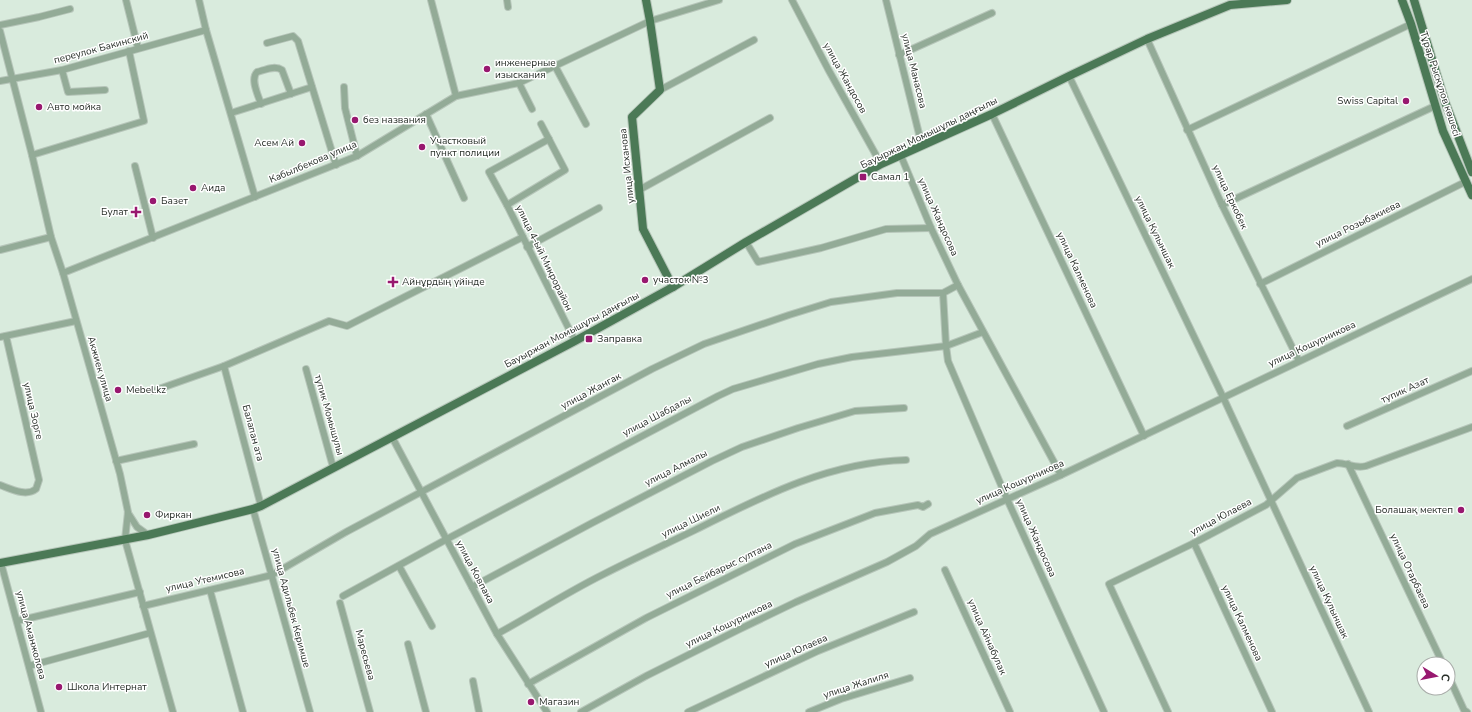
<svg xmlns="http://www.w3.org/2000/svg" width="1472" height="712" font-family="'Nunito Sans',sans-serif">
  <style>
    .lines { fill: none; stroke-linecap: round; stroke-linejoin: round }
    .minor-casing { stroke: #b6c5b9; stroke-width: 8 }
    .major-casing { stroke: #b6c5b9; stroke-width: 10 }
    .minor { stroke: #93ab97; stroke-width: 6 }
    .major { stroke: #4b7956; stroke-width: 8 }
    .poi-dot { fill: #98186f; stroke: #fff; stroke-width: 1.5 }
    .labels { text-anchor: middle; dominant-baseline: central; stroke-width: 3; stroke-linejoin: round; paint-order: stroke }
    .street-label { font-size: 10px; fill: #282f29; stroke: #fff }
    .poi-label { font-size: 10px; fill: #282f29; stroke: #fff; text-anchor: start }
  </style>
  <rect width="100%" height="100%" fill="#d9ebdd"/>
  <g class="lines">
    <defs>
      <g id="minor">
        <path d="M126,0L138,48"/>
        <path d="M199,0L206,30L255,197"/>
        <path d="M431,0L456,96"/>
        <path d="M507,0L508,7"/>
        <path d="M792,0L828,69L881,164"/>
        <path d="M886,0L922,146"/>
        <path d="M0,25L39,17L70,9"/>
        <path d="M0,31L32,155L51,237L63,273L120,474L128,512L125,540L173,712"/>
        <path d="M1147,39L1222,205L1299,361"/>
        <path d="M267,43L293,36L298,41L336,165"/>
        <path d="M899,55L992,13"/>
        <path d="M555,66L586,124"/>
        <path d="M62,70L68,92L105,90"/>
        <path d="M1069,76L1223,397L1369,712"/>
        <path d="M0,81L62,70L206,30"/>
        <path d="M519,83L532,109"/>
        <path d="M344,87L345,108L357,156"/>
        <path d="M660,90L754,40"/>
        <path d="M261,104C258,95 250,79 257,72C265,70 275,65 282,70L291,94"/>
        <path d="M231,113L312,87"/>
        <path d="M426,114L464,198"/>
        <path d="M992,114L1144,436"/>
        <path d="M541,124L565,170L507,205L575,341"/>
        <path d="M1187,130L1411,24"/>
        <path d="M32,155L144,121L129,51"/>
        <path d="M901,156L931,228L958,285L1061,475"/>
        <path d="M135,166L153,238"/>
        <path d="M639,190L770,118"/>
        <path d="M507,205L489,172L549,139"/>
        <path d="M1222,205L1435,106"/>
        <path d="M746,242L758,262L821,248L886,229L931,228"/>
        <path d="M527,247L599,208"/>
        <path d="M0,250L51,237"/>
        <path d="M63,273L357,156L456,96L519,83L650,21L719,0"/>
        <path d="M1260,284L1465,182"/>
        <path d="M958,285L943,293L946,346L948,361L1007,499L1104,712"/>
        <path d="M0,337L76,321"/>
        <path d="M224,366L261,506"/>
        <path d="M306,369L333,467"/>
        <path d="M153,391L224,366L329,321L347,326L523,237"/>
        <path d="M1347,426L1472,371"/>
        <path d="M392,437L497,634L547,712"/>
        <path d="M116,461L194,444"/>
        <path d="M1348,464L1443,664"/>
        <path d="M0,485C11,489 26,497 36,489L39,480L6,336"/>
        <path d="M253,509L310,712"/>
        <path d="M128,513L137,527L148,535"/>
        <path d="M1194,543L1272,712"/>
        <path d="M1,563L41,712"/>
        <path d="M399,566L432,626"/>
        <path d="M945,570L1010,712"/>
        <path d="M472,587L592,523L712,461L742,447L798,428L855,411L904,408"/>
        <path d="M210,590L243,712"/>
        <path d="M343,596L447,539L718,396L733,389L818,364L852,357L946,346L983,332"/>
        <path d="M340,603L370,712"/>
        <path d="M143,606L272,575L346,532L652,369L704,344L789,315L831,302L897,293H943"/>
        <path d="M17,621L140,592"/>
        <path d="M497,634C532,615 566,593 602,575C633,559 664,545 695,530C763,496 829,462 906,460"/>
        <path d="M408,644L426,712"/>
        <path d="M29,666L150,633"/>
        <path d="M1448,675L1464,710L1467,712"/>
        <path d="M473,681L479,712"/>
        <path d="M528,684L646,618L795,544L875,513L918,505L923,507L928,504"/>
        <path d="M581,712L646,676L738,630L796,602L887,562L916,546L930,534L1061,475L1472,279"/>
        <path d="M688,712L818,651L914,612"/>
        <path d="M809,712L841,699L910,678"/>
        <path d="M1168,712L1109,584L1194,543L1266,505L1297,478L1337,463C1347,463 1355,469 1366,466L1472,427"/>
      </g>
      <g id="major">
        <path d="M646,0L650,21L660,90L632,117L643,229L673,287"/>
        <path d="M1402,0L1411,24L1443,131L1472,195"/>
        <path d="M1414,0L1445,102L1472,172"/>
        <path d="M0,563L148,535L253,509L261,506L575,341L673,287L746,242L881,164L992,114L1069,76L1147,39L1230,5L1287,0"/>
      </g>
    </defs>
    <!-- minor casing -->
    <use href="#minor" class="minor-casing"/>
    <!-- major casing -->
    <use href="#major" class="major-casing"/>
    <!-- minor -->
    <use href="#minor" class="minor"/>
    <!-- major -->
    <use href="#major" class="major"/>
  </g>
  <!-- markers -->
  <g class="poi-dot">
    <circle cx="487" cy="69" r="4"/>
    <circle cx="1406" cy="101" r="4"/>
    <circle cx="39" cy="107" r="4"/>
    <circle cx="355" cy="120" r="4"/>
    <circle cx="302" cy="143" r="4"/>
    <circle cx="422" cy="147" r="4"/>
    <rect x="859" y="173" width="8" height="8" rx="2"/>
    <circle cx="193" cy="188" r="4"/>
    <circle cx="153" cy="201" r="4"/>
    <path d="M134 206h4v4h4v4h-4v4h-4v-4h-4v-4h4z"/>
    <circle cx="645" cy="280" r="4"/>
    <path d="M391 276h4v4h4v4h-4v4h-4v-4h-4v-4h4z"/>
    <rect x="585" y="335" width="8" height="8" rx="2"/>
    <circle cx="118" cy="390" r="4"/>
    <circle cx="1461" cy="510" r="4"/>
    <circle cx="147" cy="515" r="4"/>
    <circle cx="59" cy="687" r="4"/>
    <circle cx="531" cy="702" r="4"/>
  </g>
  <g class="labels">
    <!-- street labels -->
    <g class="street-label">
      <text transform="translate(101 48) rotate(-15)">переулок Бакинский</text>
      <text transform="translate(914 71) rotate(76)">улица Манасова</text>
      <text transform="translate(845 78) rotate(61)">улица Жандосов</text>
      <text transform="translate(1440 84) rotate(72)">Тұрар Рыскұлов көшесі</text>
      <text transform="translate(929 133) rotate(-26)">Бауыржан Момышұлы даңғылы</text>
      <text transform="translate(313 162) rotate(-23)">Кабылбекова улица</text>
      <text transform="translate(627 166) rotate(-96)">улица Исханова</text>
      <text transform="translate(1230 197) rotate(65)">улица Еркобек</text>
      <text transform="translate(938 217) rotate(66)">улица Жандосова</text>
      <text transform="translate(1358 224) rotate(-26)">улица Розыбакиева</text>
      <text transform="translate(1155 232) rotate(64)">улица Кулыншак</text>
      <text transform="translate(544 258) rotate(64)">улица 4-ый Микрорайон</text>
      <text transform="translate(1077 270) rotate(65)">улица Калменова</text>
      <text transform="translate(572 330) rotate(-28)">Бауыржан Момышұлы даңғылы</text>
      <text transform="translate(1312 344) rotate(-25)">улица Кошурникова</text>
      <text transform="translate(100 369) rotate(74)">Акжиек улица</text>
      <text transform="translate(1405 390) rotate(-24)">тупик Азат</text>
      <text transform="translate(591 391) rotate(-28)">улица Жангак</text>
      <text transform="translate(33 411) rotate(77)">улица Зорге</text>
      <text transform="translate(329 415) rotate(74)">тупик Момышулы</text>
      <text transform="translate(657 416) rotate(-28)">улица Шабдалы</text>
      <text transform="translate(253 433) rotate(75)">Балапан ата</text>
      <text transform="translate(676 468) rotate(-27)">улица Алмалы</text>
      <text transform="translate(1020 482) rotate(-24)">улица Кошурникова</text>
      <text transform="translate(1221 517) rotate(-28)">улица Юлаева</text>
      <text transform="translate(691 521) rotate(-26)">улица Шиели</text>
      <text transform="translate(1036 538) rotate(66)">улица Жандосова</text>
      <text transform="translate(719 570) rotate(-26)">улица Бейбарыс султана</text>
      <text transform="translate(1410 571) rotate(65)">улица Отарбаева</text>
      <text transform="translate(475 572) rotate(62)">улица Ковпака</text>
      <text transform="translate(205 580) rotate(-13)">улица Утемисова</text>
      <text transform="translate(1329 602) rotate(65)">улица Кулыншак</text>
      <text transform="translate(291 608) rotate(75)">улица Адильбек Керимше</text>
      <text transform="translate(1242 623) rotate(65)">улица Калменова</text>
      <text transform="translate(729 624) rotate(-26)">улица Кошурникова</text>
      <text transform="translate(31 635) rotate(75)">улица Аманжолова</text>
      <text transform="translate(987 637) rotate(66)">улица Айнабулак</text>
      <text transform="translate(796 651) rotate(-24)">улица Юлаева</text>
      <text transform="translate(365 655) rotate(75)">Маресьева</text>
      <text transform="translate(856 685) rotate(-18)">улица Жалиля</text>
    </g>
    <!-- poi labels -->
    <g class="poi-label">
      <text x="495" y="63">инженерные<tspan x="495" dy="12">изыскания</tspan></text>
      <text x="1398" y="101" text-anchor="end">Swiss Capital</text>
      <text x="47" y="107">Авто мойка</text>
      <text x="363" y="120">без названия</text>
      <text x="430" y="141">Участковый<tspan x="430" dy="12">пункт полиции</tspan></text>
      <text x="294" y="143" text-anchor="end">Асем Ай</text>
      <text x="871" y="177">Самал 1</text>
      <text x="201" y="188">Аида</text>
      <text x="161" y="201">Базет</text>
      <text x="128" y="212" text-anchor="end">Булат</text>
      <text x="653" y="280">участок №3</text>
      <text x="402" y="282">Айнұрдың үйінде</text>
      <text x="597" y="339">Заправка</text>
      <text x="126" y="390">Mebel.kz</text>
      <text x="1453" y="510" text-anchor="end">Болашақ мектеп</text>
      <text x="155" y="515">Фиркан</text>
      <text x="67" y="687">Школа Интернат</text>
      <text x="539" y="702">Магазин</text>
    </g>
  </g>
  <!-- north arrow -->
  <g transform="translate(1436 676) rotate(100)"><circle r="19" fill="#ffffff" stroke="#a9aca9"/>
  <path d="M0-3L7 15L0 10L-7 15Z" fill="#98186f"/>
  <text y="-6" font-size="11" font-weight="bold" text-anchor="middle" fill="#282f29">С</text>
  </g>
</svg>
